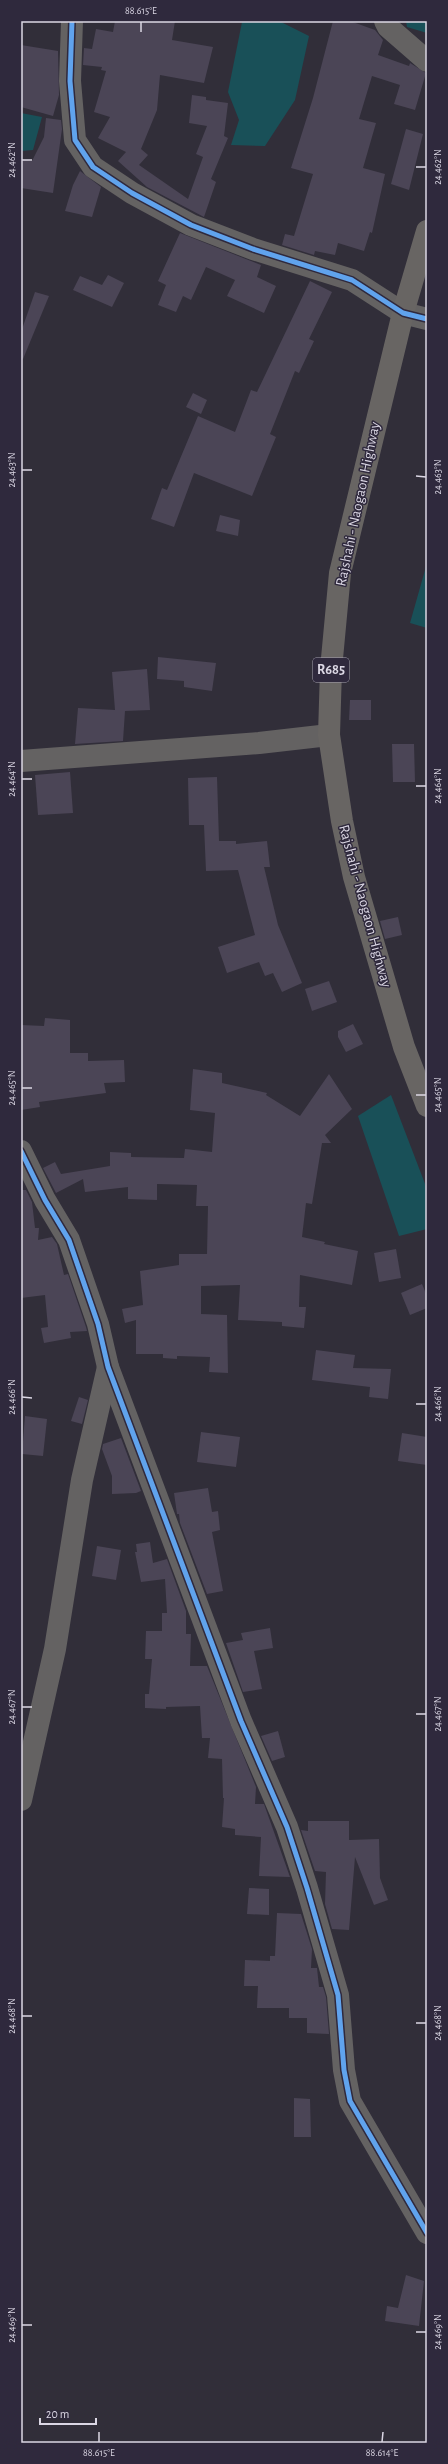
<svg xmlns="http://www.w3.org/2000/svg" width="448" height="2464" font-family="'Alegreya Sans',sans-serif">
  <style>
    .water { fill: #195058 }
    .building { fill: #4b4556 }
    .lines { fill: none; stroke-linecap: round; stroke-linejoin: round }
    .minor { stroke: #646262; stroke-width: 22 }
    .major { stroke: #686563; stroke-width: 22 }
    .cycleway-casing { stroke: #2f293d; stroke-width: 8 }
    .cycleway { stroke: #60a3ed; stroke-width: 5 }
    .ticks { fill: none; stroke: #dbd7e4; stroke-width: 1.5 }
    .labels { text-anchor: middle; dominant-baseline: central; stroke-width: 3; stroke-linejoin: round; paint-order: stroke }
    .shield { fill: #2f293d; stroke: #a7a3b2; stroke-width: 1 }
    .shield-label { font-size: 14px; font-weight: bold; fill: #dbd7e4 }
    .street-label { font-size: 15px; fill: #dbd7e4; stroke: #2f293d }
    .neatline { fill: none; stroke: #dbd7e4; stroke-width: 1.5 }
    .ticks-label { font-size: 10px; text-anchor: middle; fill: #dbd7e4 }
  </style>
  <rect width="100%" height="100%" fill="#312e39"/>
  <!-- water -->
  <g class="water">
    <path d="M246,21H279L309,36L295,100L265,146L231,145L239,120L228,92L242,22Z"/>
    <path d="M406,21H427V33L407,27Z"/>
    <path d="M21,113L42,117L33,150L21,151Z"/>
    <path d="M427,563V628L410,623Z"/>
    <path d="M391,1095L427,1189V1229L399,1236L358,1116Z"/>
  </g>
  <!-- building -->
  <g class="building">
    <path d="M115,21H175L172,40L213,47L204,83L160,75L157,110L141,149L148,155L139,165L188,199L203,157L196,154L207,126L189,123L192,95L206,97V100L228,103L224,136L228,138L211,179L216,182L204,217L147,187L118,161L126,152L98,138L110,117L94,112L106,71L101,70L102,67L83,65L84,48L92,49L96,29L113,32Z"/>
    <path d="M333,21H350L375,30L383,40L378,55L409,66L410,63L426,73L415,110L394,104L400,85L372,76L359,119L376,123L363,168L385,174L372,233L370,232L364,251L338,243L335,255L315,251L314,255L282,245L285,234L294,236L313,174L291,168L313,98Z"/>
    <path d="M21,45L58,51L59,95L53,116L21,107Z"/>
    <path d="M46,118L61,120L62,129L53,193L21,188V159L32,161L44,137Z"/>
    <path d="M406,129L423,134L409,190L391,184Z"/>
    <path d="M80,171L101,187L92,217L65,211L73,185Z"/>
    <path d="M180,233L261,265L257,277L276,286L264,313L227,296L235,280L206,267L191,300L183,296L176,312L158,305L166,285L158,281Z"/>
    <path d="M108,275L124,283L112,307L73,290L80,276L102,285Z"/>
    <path d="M310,281L332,292L309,339L314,341L299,373L295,371L270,434L276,437L252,496L194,473L174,527L151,519L162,488L167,490L198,416L235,432L251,390L257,392Z"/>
    <path d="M35,292L49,296L23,359L21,358V332Z"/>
    <path d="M193,393L207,400L201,414L186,407Z"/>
    <path d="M220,515L240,520L238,536L216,531Z"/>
    <path d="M158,657L216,663L212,691L184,687V681L157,679Z"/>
    <path d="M147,669L150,710L125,711L123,741L75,744L78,708L115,710L112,672Z"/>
    <path d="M350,700H371V720H349Z"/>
    <path d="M392,744H414L415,782H393Z"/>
    <path d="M70,772L73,813L38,815L35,775Z"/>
    <path d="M217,777L219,841H236V844L267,841L270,867H264L278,925L302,983L282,992L273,973L265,976L259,962L227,973L218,947L255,935L238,870L206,871L204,825H189L188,778Z"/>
    <path d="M398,917L402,935L385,939L380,921Z"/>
    <path d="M329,981L337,1002L312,1011L305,989Z"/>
    <path d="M45,1018L70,1020V1053H88V1061L124,1060L125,1082L104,1083L106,1093L39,1102L40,1107L21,1110V1025L44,1026Z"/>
    <path d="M353,1024L363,1044L346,1052L338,1037V1031Z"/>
    <path d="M193,1069L222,1073V1083L267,1093L266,1095L300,1116L329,1074L352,1109L325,1135L331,1143H322L312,1204L306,1203L302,1237L325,1242L324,1244L358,1251L352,1285L300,1275L299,1307H306L304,1328L282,1326V1322L238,1320L240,1285L201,1286V1314L227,1315L228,1373L209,1372L210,1357L177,1356V1359L163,1358V1354H136V1320L125,1323L122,1309L143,1305L140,1271L179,1265V1254H207L208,1206H196L197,1185L157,1184V1200L128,1199V1187L85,1192L83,1179L56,1193L43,1168L55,1162L61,1174L110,1166V1152L131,1153V1157L184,1158L185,1149L212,1152L215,1113L190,1110Z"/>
    <path d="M21,1190H26L32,1202L35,1228H39L38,1240L52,1237L57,1244L64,1275L68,1274L86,1327L87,1331L70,1332L71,1338L44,1343L41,1328L48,1327L45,1295L21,1298Z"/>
    <path d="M396,1249L401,1278L379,1282L374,1253Z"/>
    <path d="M422,1284L427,1296V1308L410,1315L401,1293Z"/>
    <path d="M316,1350L355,1355L353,1368L391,1369L388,1399L369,1397L370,1387L312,1380Z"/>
    <path d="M79,1397L88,1400L82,1424L71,1421Z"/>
    <path d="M25,1416L47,1419L43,1456L22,1454Z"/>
    <path d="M201,1432L240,1437L236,1467L197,1462Z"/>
    <path d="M402,1433L427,1437V1465L398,1461Z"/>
    <path d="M121,1438L141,1491L136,1493L112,1494V1476L102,1449L103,1444Z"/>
    <path d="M208,1488L212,1512L218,1511L220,1530L212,1532L223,1591L207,1594L180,1523L179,1514H177L174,1493Z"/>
    <path d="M150,1542L153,1563L167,1559L186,1611V1634H191L190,1666H207L256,1787L255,1804H264L290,1877L259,1876L261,1837L235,1835V1829L222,1827L224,1798H223L222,1759L208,1758L210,1738H202L200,1706L166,1707V1709L145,1708V1694H149L152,1659H145L146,1631H162V1613H167L165,1579L141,1582L135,1552H137L136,1544Z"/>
    <path d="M97,1546L121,1550L116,1580L92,1576Z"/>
    <path d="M270,1628L273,1648L254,1651L262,1689L243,1692L226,1643L243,1640L241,1633Z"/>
    <path d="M278,1731L285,1757L272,1761L261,1736Z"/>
    <path d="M308,1821H349V1840L379,1839L380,1878L388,1900L374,1905L355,1857L349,1930L332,1929L325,1904L326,1872L315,1871L301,1830L308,1831Z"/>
    <path d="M249,1888L269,1889V1915L247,1914Z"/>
    <path d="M277,1913L301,1914L312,1949L311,1968H317L319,1987H323L326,1997L329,2034L307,2033V2018H289V2008H257L258,1986H244L245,1960L270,1961V1956H275Z"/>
    <path d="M294,2098L310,2099L311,2137H294Z"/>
    <path d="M406,2275L424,2281L419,2326L385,2321L387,2306L398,2308Z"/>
  </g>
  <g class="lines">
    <!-- minor -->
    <g class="minor">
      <path d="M72,21L70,81L75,140L93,167L132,193L191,225L253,249L352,280L403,313L427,319"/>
      <path d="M385,21L388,27L427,61"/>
      <path d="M21,761L259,743L329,735"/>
      <path d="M21,1151L45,1200L69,1240L98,1324L108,1367L241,1721L287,1827L307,1888L338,1995L344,2070L350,2101L427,2233"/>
      <path d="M21,1800L55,1649L82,1480L108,1367"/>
    </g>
    <!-- major -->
    <path class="major" d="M427,231L403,313L340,573L331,669L329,735L342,821L354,877L404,1047L427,1106"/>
    <defs>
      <g id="cycleway">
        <path d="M72,21L70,81L75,140L93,167L132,193L191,225L253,249L352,280L403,313L427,319"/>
        <path d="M21,1151L45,1200L69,1240L98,1324L108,1367L241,1721L287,1827L307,1888L338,1995L344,2070L350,2101L427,2233"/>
      </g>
    </defs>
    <!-- cycleway casing -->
    <use href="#cycleway" class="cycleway-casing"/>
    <!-- cycleway -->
    <use href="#cycleway" class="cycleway"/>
  </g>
  <!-- ticks -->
  <path class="ticks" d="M141,32V22M22,160H32M416,167H426M22,470H32M416,476L426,477M22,779H32M416,786H426M22,1088H32M416,1095H426M22,1397L32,1398M416,1404H426M22,1707H32M416,1714H426M22,2016H32M416,2023H426M22,2325H32M416,2332H426M99,2442V2432M382,2442L383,2432"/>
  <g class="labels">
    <!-- shield labels -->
    <rect class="shield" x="313" y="658" width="36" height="24" rx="3"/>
    <g class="shield-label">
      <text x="331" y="670">R685</text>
    </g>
    <!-- street labels -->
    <g class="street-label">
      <text transform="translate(358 504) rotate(-78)">Rajshahi - Naogaon Highway</text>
      <text transform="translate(365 906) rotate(75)">Rajshahi - Naogaon Highway</text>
    </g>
  </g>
  <!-- border -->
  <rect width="448" height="2464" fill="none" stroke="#2f293d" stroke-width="44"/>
  <!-- scale -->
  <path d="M40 2418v6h56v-6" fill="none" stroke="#dbd7e4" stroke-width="2"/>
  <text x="46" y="2418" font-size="12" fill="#dbd7e4" stroke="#2f293d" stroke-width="3" paint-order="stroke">20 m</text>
  <rect x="22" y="22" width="404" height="2420" class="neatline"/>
  <g class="ticks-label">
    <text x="141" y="14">88.615°E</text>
    <text transform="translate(11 160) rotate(-90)" y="4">24.462°N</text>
    <text transform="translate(437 167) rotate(-90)" y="4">24.462°N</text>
    <text transform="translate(11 470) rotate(-90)" y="4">24.463°N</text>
    <text transform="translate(437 477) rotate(-90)" y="4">24.463°N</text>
    <text transform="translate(11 779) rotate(-90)" y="4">24.464°N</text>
    <text transform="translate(437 786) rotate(-90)" y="4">24.464°N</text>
    <text transform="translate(11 1088) rotate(-90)" y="4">24.465°N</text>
    <text transform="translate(437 1095) rotate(-90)" y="4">24.465°N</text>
    <text transform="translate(11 1397) rotate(-90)" y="4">24.466°N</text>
    <text transform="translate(437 1404) rotate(-90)" y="4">24.466°N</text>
    <text transform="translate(11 1707) rotate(-90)" y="4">24.467°N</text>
    <text transform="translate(437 1714) rotate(-90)" y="4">24.467°N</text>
    <text transform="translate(11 2016) rotate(-90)" y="4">24.468°N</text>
    <text transform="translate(437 2023) rotate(-90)" y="4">24.468°N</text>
    <text transform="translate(11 2325) rotate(-90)" y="4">24.469°N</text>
    <text transform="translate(437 2332) rotate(-90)" y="4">24.469°N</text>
    <text x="99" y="2456">88.615°E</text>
    <text x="382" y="2456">88.614°E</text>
  </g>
</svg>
